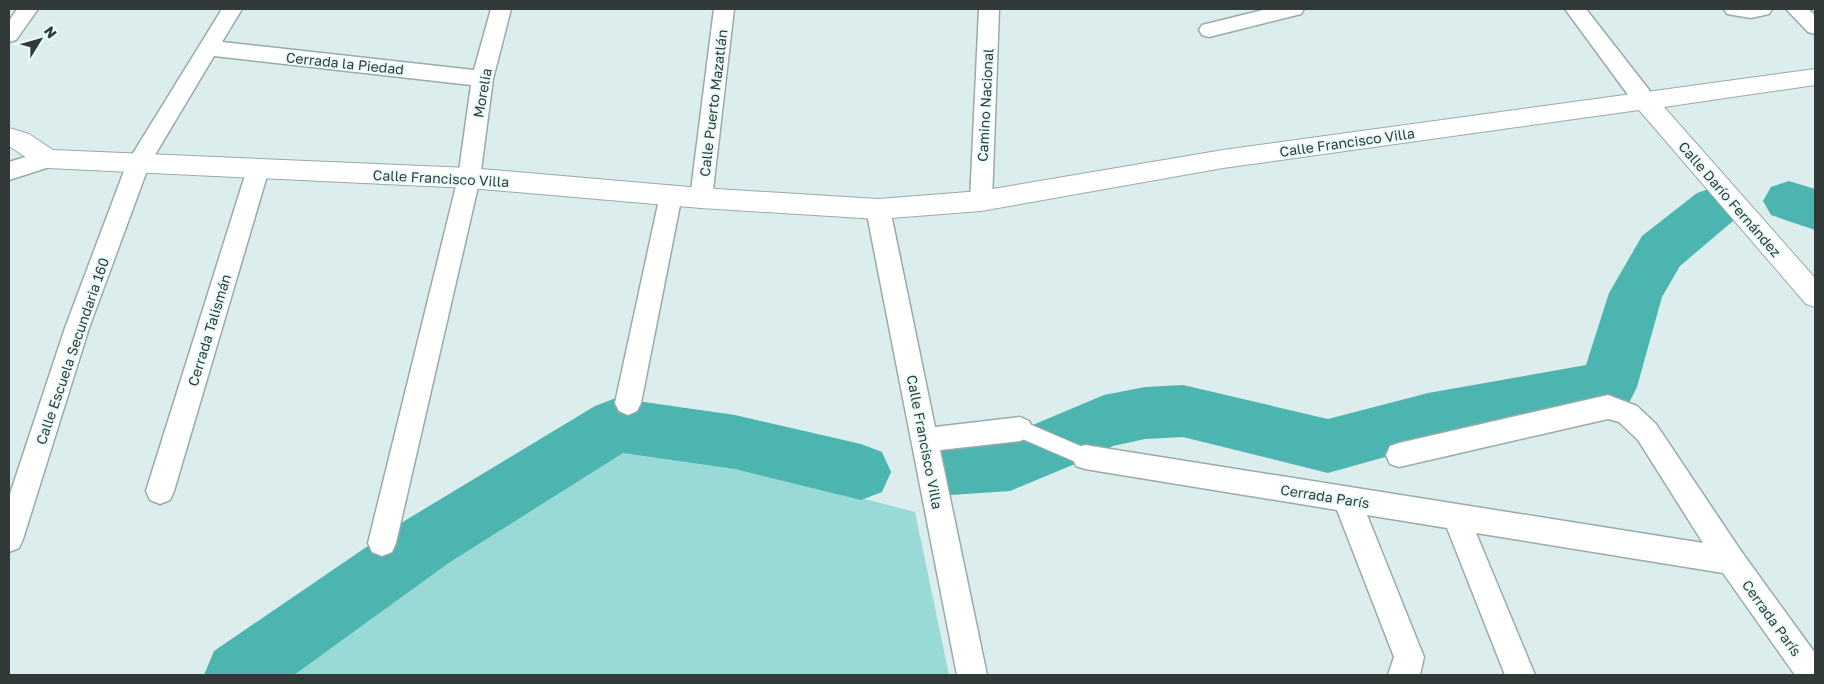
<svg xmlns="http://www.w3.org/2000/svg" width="1824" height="684" font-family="'Golos Text',sans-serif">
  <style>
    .green { fill: #99dad7 }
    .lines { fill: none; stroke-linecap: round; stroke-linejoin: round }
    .river { fill: #4cb5b0; fill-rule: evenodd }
    .pedestrian-casing { stroke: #98aaa9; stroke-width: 2 }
    .minor-casing { stroke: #98aaa9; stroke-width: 3 }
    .tertiary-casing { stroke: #98aaa9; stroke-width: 2 }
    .pedestrian { fill: #fff; fill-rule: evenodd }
    .minor { fill: #fff; fill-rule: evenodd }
    .tertiary { fill: #fff; fill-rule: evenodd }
    .labels { text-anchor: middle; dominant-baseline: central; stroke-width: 4; stroke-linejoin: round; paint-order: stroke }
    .street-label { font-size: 14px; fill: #323a39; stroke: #e8fcfa }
  </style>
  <rect width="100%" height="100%" fill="#dbeeed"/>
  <!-- green -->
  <path class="green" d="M622,436L915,512L949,675H276L456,535Z"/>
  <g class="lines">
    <!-- river -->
    <g class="river">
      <path d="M1789,181L1815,189V230L1771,215L1763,201L1771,187Z"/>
      <path d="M1715,187L1733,193L1741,207L1733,221L1680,266L1662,297L1637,387L1628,405L1608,412L1428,445L1328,473L1183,437L1145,439L1113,446L1087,459L1010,491L951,495L930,487L921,467L930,447L951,439L1009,435L1104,395L1145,387L1183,385L1328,419L1428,393L1586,365L1609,293L1642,236L1697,193Z"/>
      <path d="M616,398L735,415L861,444L882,452L891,472L882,492L861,500L735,469L623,453L450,562L294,675H204L214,651L406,520L595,406Z"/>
    </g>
    <defs>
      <path id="pedestrian" d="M1020,420L1092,451L1095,457L1092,463L1085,466L1013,435L1010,429L1013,423Z"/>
      <g id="minor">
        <path d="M17,9H38L16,40L9,42V21Z"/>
        <path d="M222,9H242L222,42L474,70L491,9H511L493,79L480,178L396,543L392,552L382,556L372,552L368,543L458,178L471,85L214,56L149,165L89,328L23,539L19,548L9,552V497L65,328L127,163Z"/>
        <path d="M714,9H734L712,198L709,204L701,207L693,204L690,198Z"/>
        <path d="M979,9H999L992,201L989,207L981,210L973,207L970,201Z"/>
        <path d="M1267,9H1304L1301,14L1209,37L1202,35L1199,30L1202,25Z"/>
        <path d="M1565,9H1586L1653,95L1656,101L1653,107L1645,109L1637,107Z"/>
        <path d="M1724,9H1772L1769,14L1751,18L1727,14Z"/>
        <path d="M1786,9H1808L1815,15V34L1808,32Z"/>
        <path d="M48,150L56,153L59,159L56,165L9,180V162Z"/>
        <path d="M258,160L266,163L269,169L174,491L170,500L160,504L150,500L146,491L247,169L250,163Z"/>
        <path d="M671,186L679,189L682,195L641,403L637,411L628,415L619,411L615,403L660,195L663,189Z"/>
        <path d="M878,200L886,203L890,209L935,427L1020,417L1029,421L1033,429L1029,437L1020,441L940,450L987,675H957L866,209L870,203Z"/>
        <path d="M1608,395L1637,406L1656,424L1741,551L1815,653V675H1795L1723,573L1476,533L1535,675H1505L1447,528L1367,515L1424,657L1420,675H1388L1394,657L1337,510L1085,469L1076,466L1072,457L1076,448L1085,445L1703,543L1638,440L1619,422L1608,419L1399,467L1390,464L1386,455L1390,446L1399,443Z"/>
      </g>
      <path id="tertiary" d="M1815,69V85L1664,107L1815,278V307L1806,304L1639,110L1223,168L981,211L878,219L701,208L469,188L48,168L39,166L9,146V128L29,134L53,150L469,168L701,188L878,199L981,191L1223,150Z"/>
    </defs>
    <!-- pedestrian casing -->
    <use href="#pedestrian" class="pedestrian-casing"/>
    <!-- minor casing -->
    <use href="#minor" class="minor-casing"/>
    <!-- tertiary casing -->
    <use href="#tertiary" class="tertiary-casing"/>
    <!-- pedestrian -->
    <use href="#pedestrian" class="pedestrian"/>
    <!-- minor -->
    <use href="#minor" class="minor"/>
    <!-- tertiary -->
    <use href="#tertiary" class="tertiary"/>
  </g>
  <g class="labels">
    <!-- street labels -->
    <g class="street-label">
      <text transform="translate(345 63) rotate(6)">Cerrada la Piedad</text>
      <text transform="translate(482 93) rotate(-80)">Morelia</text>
      <text transform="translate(713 103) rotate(-83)">Calle Puerto Mazatlán</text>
      <text transform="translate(985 105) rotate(-87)">Camino Nacional</text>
      <text transform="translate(1347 142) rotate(-8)">Calle Francisco Villa</text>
      <text transform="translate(441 178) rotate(3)">Calle Francisco Villa</text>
      <text transform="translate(1730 199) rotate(49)">Calle Darío Fernández</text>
      <text transform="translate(209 330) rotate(-73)">Cerrada Talismán</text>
      <text transform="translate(72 351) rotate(-71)">Calle Escuela Secundaria 160</text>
      <text transform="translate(925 442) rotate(79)">Calle Francisco Villa</text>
      <text transform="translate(1325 496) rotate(9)">Cerrada París</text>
      <text transform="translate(1772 618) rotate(54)">Cerrada París</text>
    </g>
  </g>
  <!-- border -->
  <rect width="1824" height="684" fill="none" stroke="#323a39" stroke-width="20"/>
  <!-- north arrow -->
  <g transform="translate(40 40) rotate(53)" stroke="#e8fcfa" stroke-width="4" paint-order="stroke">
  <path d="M0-4L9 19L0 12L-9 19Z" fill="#323a39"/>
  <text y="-8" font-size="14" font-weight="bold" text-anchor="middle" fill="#323a39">N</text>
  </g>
</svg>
